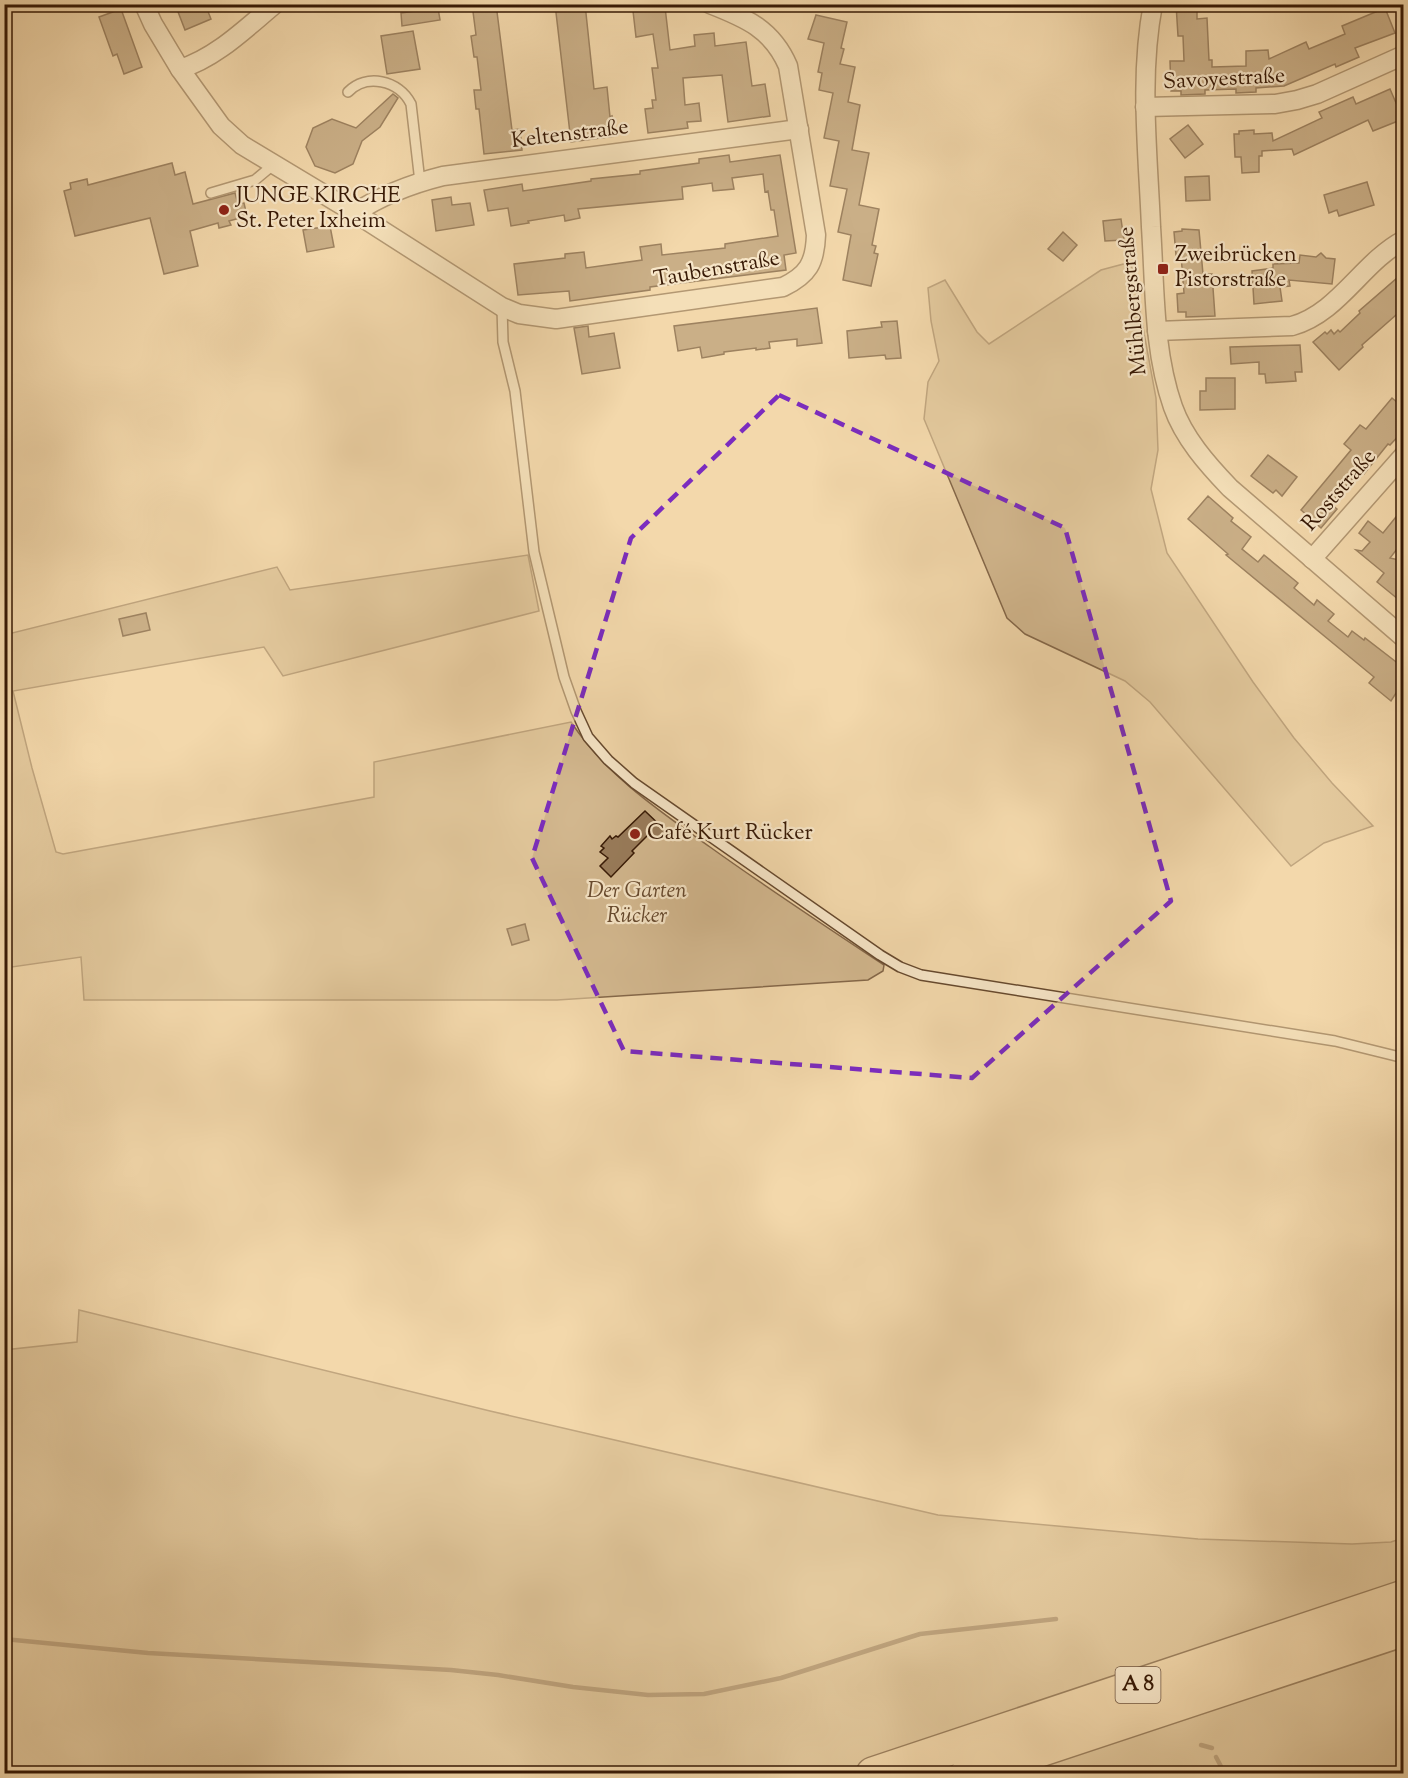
<svg xmlns="http://www.w3.org/2000/svg" width="1408" height="1778" font-family="'Sorts Mill Goudy',serif">
  <style>
    .green { fill: #d3b88f; stroke: #85684a; stroke-width: 1.5 }
    .lines { fill: none; stroke-linecap: round; stroke-linejoin: round }
    .stream { stroke: #816547; stroke-width: 4.5 }
    .building { fill: #997c5b; stroke: #371905; stroke-width: 1.5 }
    .service-casing { stroke: #66492e; stroke-width: 12 }
    .minor-casing { stroke: #66492e; stroke-width: 21 }
    .motorway-casing { stroke: #371905; stroke-width: 36 }
    .service { stroke: #f7e6c8; stroke-width: 9 }
    .minor { stroke: #f7e6c8; stroke-width: 18 }
    .motorway { stroke: #f3d8ab; stroke-width: 33 }
    .marked { fill: none; stroke: #7b2cbf; stroke-width: 4.5; stroke-dasharray: 12 8; stroke-linejoin: round }
    .poi-dot { fill: #8f2418; stroke: #f7e6c8; stroke-width: 2 }
    .labels { text-anchor: middle; dominant-baseline: central; stroke-width: 4.5; stroke-linejoin: round; paint-order: stroke }
    .shield { fill: #f7e6c8; stroke: #715640; stroke-width: 1.5 }
    .shield-label { font-size: 21px; font-weight: bold; fill: #371905 }
    .street-label { font-size: 22px; fill: #371905; stroke: #f7e6c8 }
    .poi-label { font-size: 22px; fill: #371905; stroke: #f7e6c8; text-anchor: start }
    .park-label { font-size: 22px; font-style: italic; fill: #66492e; stroke: #f7e6c8 }
  </style>
  <rect width="100%" height="100%" fill="#f3d8ab"/>
  <filter id="stains"><feTurbulence type="fractalNoise" baseFrequency=".00333" numOctaves="4"/><feColorMatrix values="0 0 0 0 .2 0 0 0 0 .09 0 0 0 0 .02 0 0 0 .5 -.17"/></filter>
  <radialGradient id="worn" r=".72"><stop offset=".6" stop-color="#630" stop-opacity="0"/><stop offset="1" stop-color="#630" stop-opacity=".3"/></radialGradient>
  <!-- green -->
  <g class="green">
    <path d="M1131,262L1156,398L1158,450L1151,489L1167,553L1253,682L1294,738L1332,783L1373,826L1324,843L1291,866L1150,702L1125,681L1025,634L1007,618L924,419L928,382L939,361L931,321L928,288L945,280L977,332L989,344L1101,270Z"/>
    <path d="M528,555L539,611L283,676L264,647L13,691L32,768L56,852L63,854L374,797V762L571,722C607,776 658,810 710,847C767,888 825,926 884,965L883,971L868,980L557,1000H84L81,957L5,968L4,635L277,567L290,590Z"/>
    <path d="M79,1310L490,1411L938,1515L1198,1539L1352,1544L1391,1542L1403,1538V1773H5L4,1350L77,1342Z"/>
  </g>
  <g class="lines">
    <!-- stream -->
    <g class="stream">
      <path d="M4,1639L148,1653L451,1670L498,1675L573,1687L648,1695L704,1694L781,1678L920,1634L1056,1619"/>
      <path d="M1201,1745L1212,1748"/>
      <path d="M1216,1757L1225,1774"/>
    </g>
  </g>
  <!-- building -->
  <g class="building">
    <path d="M175,4H205L211,19L185,30Z"/>
    <path d="M472,4H496L512,130L520,129L522,150L484,154L479,109H476L474,90H481L477,57H474L471,36L476,35Z"/>
    <path d="M555,4H585L594,89L607,87L610,117L612,116L615,136L571,142Z"/>
    <path d="M1176,4H1197V19L1207,18L1209,60H1212V67L1246,66V51L1268,50L1269,59L1306,42L1309,49L1345,34L1342,26L1385,8L1395,33L1355,48L1359,57L1336,67L1335,64L1284,86L1256,88V92L1236,93V89L1205,90V94L1181,95V91H1171L1170,61H1184L1183,36H1178Z"/>
    <path d="M665,7L670,50L695,46L694,35L714,33L715,46L746,42L752,86L765,84L770,116L728,122L722,75L683,78L685,105L699,103L701,121L687,122L688,128L648,133L645,109L653,108L652,100H656L652,68H658L653,34L636,37L633,11Z"/>
    <path d="M438,8L440,20L402,26L401,13Z"/>
    <path d="M121,9L142,67L124,74L117,54L113,56L99,17Z"/>
    <path d="M816,15L847,22L841,48L844,49L840,64L855,67L848,102L860,105L852,150L869,153L859,205L879,209L872,245L876,246L874,253L878,254L871,286L843,280L851,235L838,232L847,189L830,186L839,141L824,138L833,93L819,90L822,73L818,72L824,43L808,39Z"/>
    <path d="M413,31L420,69L387,74L381,36Z"/>
    <path d="M1390,89L1403,119L1373,131L1368,120L1294,155L1292,149L1262,151V156H1259V172L1242,173L1241,157H1235L1234,134H1239V131L1254,130V134L1272,133L1273,141L1322,118L1319,112L1353,97L1356,104Z"/>
    <path d="M393,94L398,98L380,127L362,141L353,164L335,173L315,166L306,147L313,128L332,119L356,128Z"/>
    <path d="M1188,125L1203,144L1185,158L1170,139Z"/>
    <path d="M729,155L730,162L780,155L796,253L784,255L786,270L650,287V290L570,301L569,291L518,295L514,264L565,258V254L584,252L586,268L642,260L640,247L661,244L662,255L725,248V244L778,236L774,210H771L768,191L765,192L763,174L732,178L734,189L713,191L712,183L682,187L683,199L578,209L580,218L565,221L564,215L528,221L529,223L511,226L508,208L488,211L484,190L522,184L523,191L591,181V179L640,174V171L699,163V159Z"/>
    <path d="M172,163L175,175L185,172L193,204L235,193L238,204L244,203L247,216L229,221L231,225L219,228L218,223L190,231L198,266L164,274L150,218L75,236L64,191L71,189L70,183L87,179L88,185Z"/>
    <path d="M1209,176L1210,200L1186,201L1185,177Z"/>
    <path d="M1367,182L1374,205L1339,216L1337,210L1329,213L1324,195Z"/>
    <path d="M451,197L452,205L470,203L474,225L436,231L432,200Z"/>
    <path d="M1121,219L1124,240L1105,241L1103,221Z"/>
    <path d="M330,226L334,247L307,252L303,230Z"/>
    <path d="M1182,229L1199,230L1203,274H1212L1215,316L1186,317V312H1178L1177,294L1184,293L1181,255H1176L1174,232L1182,231Z"/>
    <path d="M1063,232L1077,245L1063,261L1048,249Z"/>
    <path d="M1321,253L1326,258L1335,259L1332,284L1289,280L1290,286L1280,287L1282,301L1254,304L1252,271L1273,268V264L1299,263L1300,255L1316,257Z"/>
    <path d="M1404,272V308L1362,345L1363,347L1339,370L1313,342L1325,332L1327,334L1331,330L1334,334L1338,330L1340,332L1360,313L1359,311Z"/>
    <path d="M817,308L822,343L797,346V339L769,342L770,348L756,350V348L724,352V354L702,358L700,347L678,351L674,326Z"/>
    <path d="M897,321L901,358L886,359L885,355L849,358L847,331L882,327L881,322Z"/>
    <path d="M588,326L589,337L614,333L620,368L582,374L574,328Z"/>
    <path d="M1300,345L1302,372H1295L1296,381L1266,383L1265,374H1259V362L1231,364L1230,347Z"/>
    <path d="M1206,378H1235V409L1200,410V391H1206Z"/>
    <path d="M1392,398L1404,408V430L1390,445L1388,444L1364,474L1360,470L1331,504L1337,509L1321,528L1301,510L1351,450L1344,444L1360,425L1366,429Z"/>
    <path d="M1268,455L1297,477L1282,496L1276,490L1273,493L1251,476Z"/>
    <path d="M1208,496L1233,518L1231,521L1251,537L1242,549L1258,562L1264,555L1298,583L1294,588L1314,605L1317,600L1334,614L1328,621L1348,637L1352,631L1364,640L1365,638L1404,668V699L1396,693L1391,701L1369,683L1374,677L1226,555L1228,554L1188,519Z"/>
    <path d="M1404,507V540L1390,558L1404,561V604L1377,582L1384,573L1356,550L1362,551L1370,542L1359,533L1368,521L1383,533Z"/>
    <path d="M146,613L150,630L123,636L119,619Z"/>
    <path d="M645,811L666,831L658,840L650,833L632,851L634,853L611,877L600,866L608,858L600,852L604,848L601,846L610,836L612,839L616,836L618,837Z"/>
    <path d="M525,924L529,940L512,945L507,929Z"/>
  </g>
  <g class="lines">
    <defs>
      <g id="service">
        <path d="M348,92C366,73 399,80 411,104L420,182"/>
        <path d="M211,193L255,180L273,165"/>
        <path d="M502,307L503,342L515,391L534,552L564,677L576,711L588,737L608,760L634,783L880,955L900,967L921,975L1335,1041L1404,1058"/>
      </g>
      <g id="minor">
        <path d="M144,4L153,24L180,69L221,126L242,145L355,213L502,307L519,314L556,319L783,287C808,275 815,263 816,235L788,66C772,29 746,18 710,4"/>
        <path d="M1153,4C1139,77 1148,153 1151,227C1155,287 1153,350 1173,407C1184,438 1207,464 1230,488L1404,638"/>
        <path d="M180,69C216,58 246,28 275,4"/>
        <path d="M1145,107L1275,104L1297,100L1317,94L1404,55"/>
        <path d="M355,213C382,195 411,184 443,176L799,129"/>
        <path d="M1157,331L1292,326C1339,313 1362,262 1404,240"/>
        <path d="M1312,559L1404,455"/>
      </g>
      <g id="motorway">
        <path d="M873,1774L1404,1597"/>
        <path d="M967,1774L1404,1629"/>
      </g>
    </defs>
    <!-- service casing -->
    <use href="#service" class="service-casing"/>
    <!-- minor casing -->
    <use href="#minor" class="minor-casing"/>
    <!-- motorway casing -->
    <use href="#motorway" class="motorway-casing"/>
    <!-- service -->
    <use href="#service" class="service"/>
    <!-- minor -->
    <use href="#minor" class="minor"/>
    <!-- motorway -->
    <use href="#motorway" class="motorway"/>
  </g>
  <!-- marked area -->
  <path d="M0 0H1408V1778H0ZM779,395L1065,528L1171,901L972,1078L624,1051L532,858L631,538Z" fill="#f3d8ab" fill-opacity=".55" fill-rule="evenodd"/>
  <path class="marked" d="M779,395L1065,528L1171,901L972,1078L624,1051L532,858L631,538Z"/>
  <!-- markers -->
  <g class="poi-dot">
    <circle cx="224" cy="210" r="6"/>
    <rect x="1157" y="263" width="12" height="12" rx="3"/>
    <circle cx="635" cy="834" r="6"/>
  </g>
  <g class="labels">
    <!-- shield labels -->
    <rect class="shield" x="1115.5" y="1667" width="45" height="36" rx="4.5"/>
    <g class="shield-label">
      <text x="1138" y="1685">A 8</text>
    </g>
    <!-- street labels -->
    <g class="street-label">
      <text transform="translate(1224 80) rotate(-3)">Savoyestraße</text>
      <text transform="translate(570 135) rotate(-7)">Keltenstraße</text>
      <text transform="translate(717 270) rotate(-10)">Taubenstraße</text>
      <text transform="translate(1134 301) rotate(-95)">Mühlbergstraße</text>
      <text transform="translate(1340 491) rotate(-49)">Roststraße</text>
    </g>
    <!-- poi labels -->
    <g class="poi-label">
      <text x="236" y="197">JUNGE KIRCHE<tspan x="236" dy="25">St. Peter Ixheim</tspan></text>
      <text x="1175" y="256">Zweibrücken<tspan x="1175" dy="25">Pistorstraße</tspan></text>
      <text x="647" y="834">Café Kurt Rücker</text>
    </g>
    <!-- park labels -->
    <g class="park-label">
      <text x="637" y="892">Der Garten<tspan x="637" dy="25">Rücker</tspan></text>
    </g>
  </g>
  <!-- margin -->
  <rect width="1408" height="1778" fill="none" stroke="#f3d8ab" stroke-width="24"/>
  <rect x="6" y="6" width="1396" height="1766" fill="none" stroke="#371905" stroke-width="3"/>
  <rect x="12" y="12" width="1384" height="1754" fill="none" stroke="#371905" stroke-width="1.5"/>
  <rect width="100%" height="100%" filter="url(#stains)"/>
  <rect width="100%" height="100%" fill="url(#worn)"/>
</svg>
